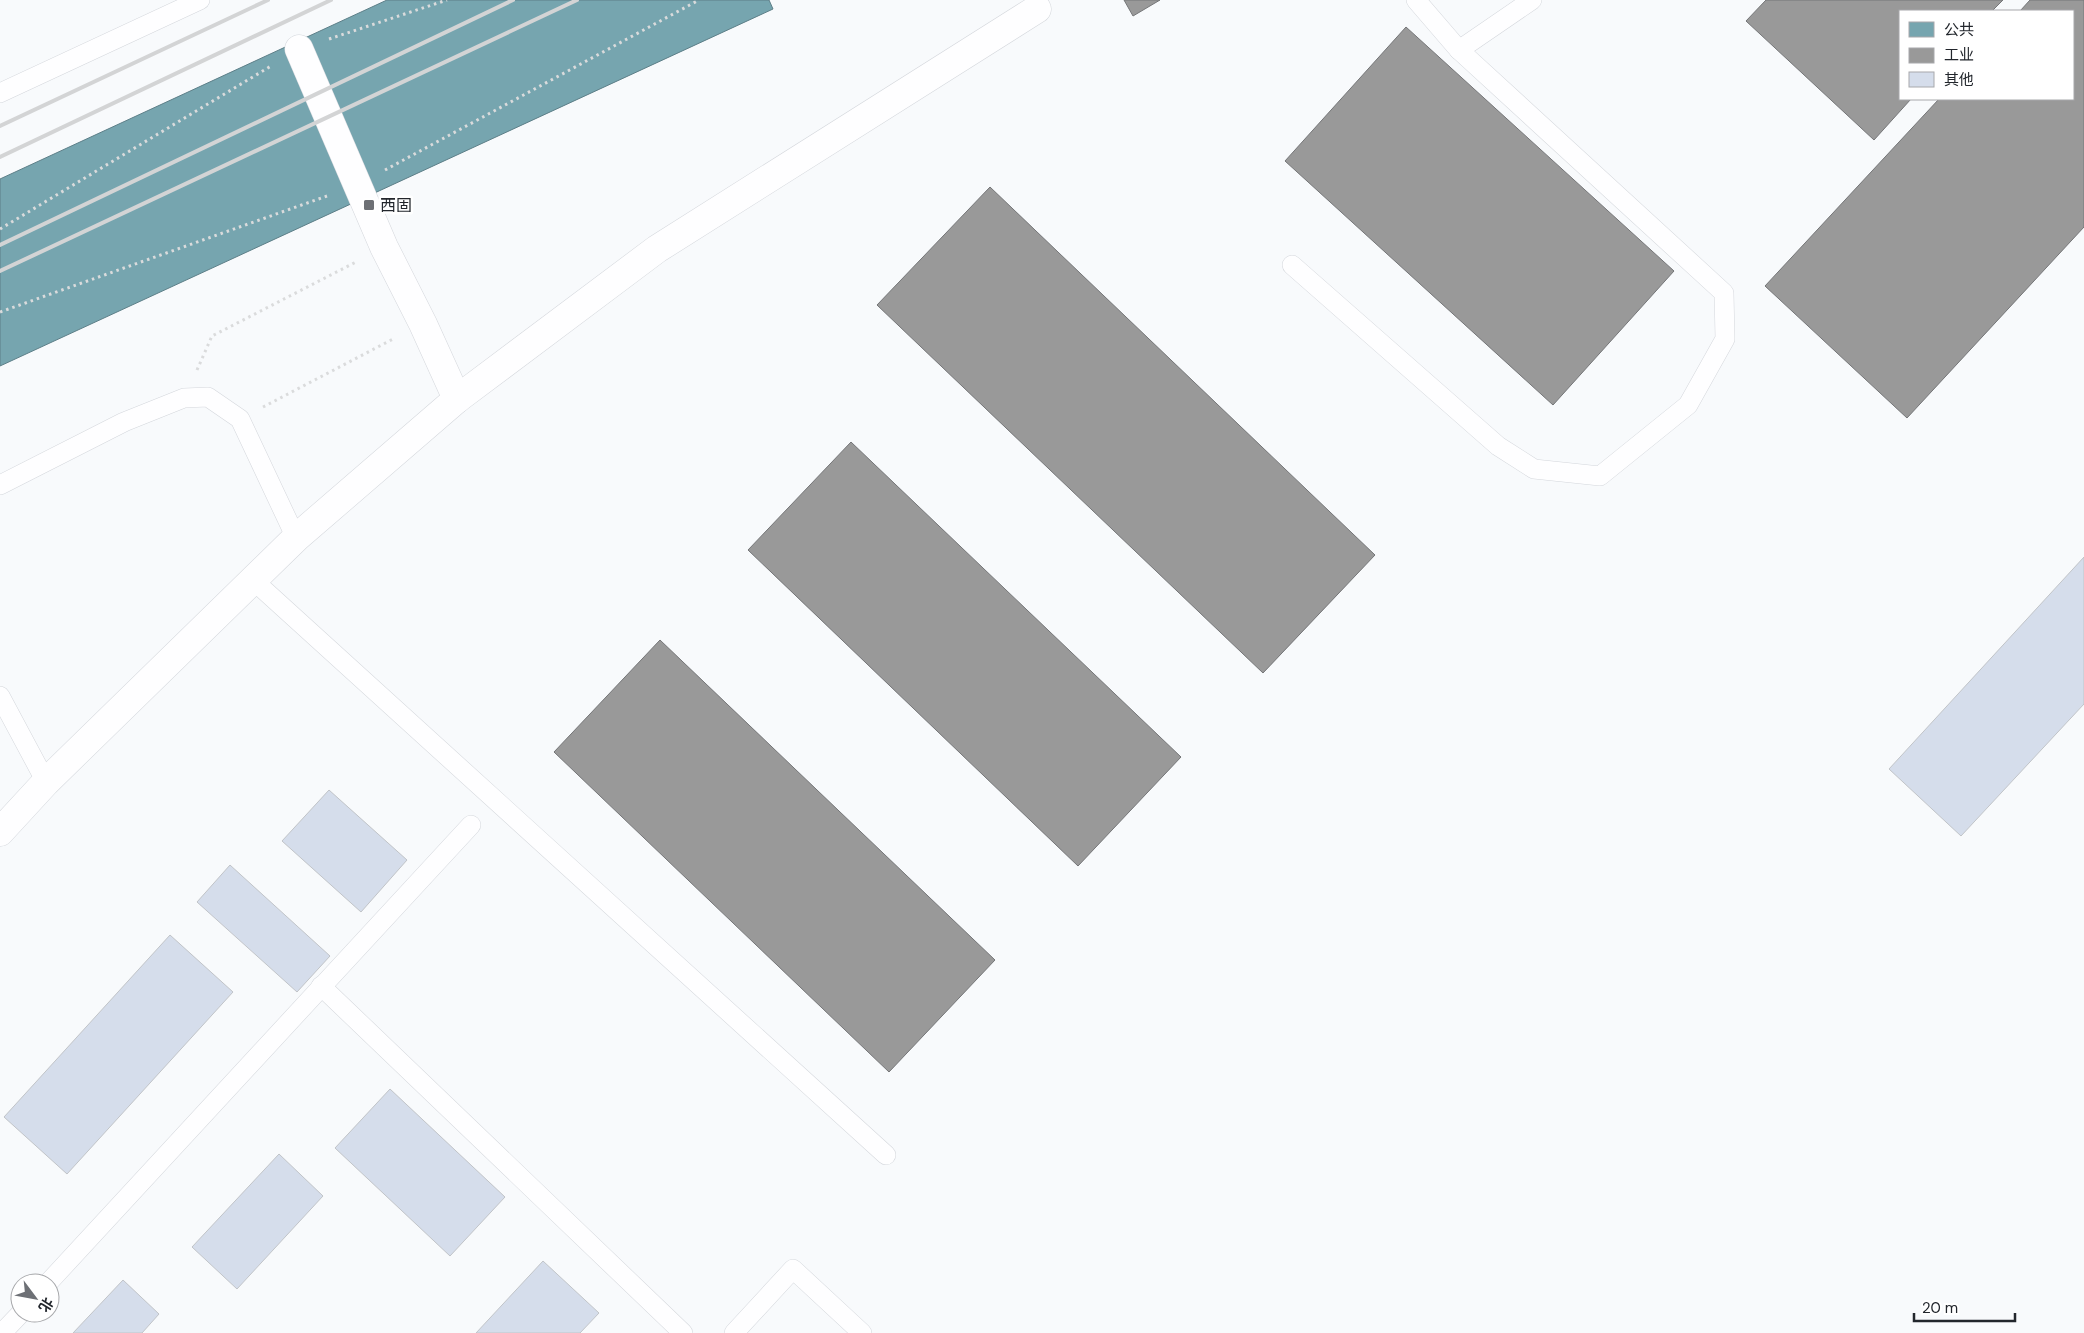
<svg xmlns="http://www.w3.org/2000/svg" width="2084" height="1333" font-family="'DM Sans','Noto Sans SC',sans-serif">
  <style>
    .public { fill: #76a5af; stroke: #5d7f88 }
    .industry { fill: #999; stroke: #757678 }
    .building { fill: #d5ddeb; stroke: #c1c4c8 }
    .lines { fill: none; stroke-linecap: round; stroke-linejoin: round }
    .lane-casing { stroke: #d4d7dc; stroke-width: 20 }
    .street-casing { stroke: #d4d7dc; stroke-width: 29 }
    .secondary-casing { stroke: #d4d7dc; stroke-width: 29 }
    .path { stroke: #dadbdc; stroke-width: 3; stroke-dasharray: 2.5 4; stroke-linecap: butt }
    .lane { stroke: #fefeff; stroke-width: 19 }
    .street { stroke: #fefeff; stroke-width: 28 }
    .secondary { stroke: #fefeff; stroke-width: 28 }
    .rail { stroke: #d3d4d5; stroke-width: 4 }
    .poi-dot { fill: #6d7075; stroke: #fff; stroke-width: 2 }
    .labels { text-anchor: middle; dominant-baseline: central; stroke-width: 5; stroke-linejoin: round; paint-order: stroke }
    .poi-label { font-size: 16px; fill: #22262c; stroke: #fff; text-anchor: start }
  </style>
  <rect width="100%" height="100%" fill="#f8fafc"/>
  <!-- public -->
  <path class="public" d="M387,0H769L773,9L0,366V179Z"/>
  <!-- industry -->
  <g class="industry">
    <path d="M1124,0H1160L1133,16Z"/>
    <path d="M1766,0H2003L1992,11H1900V99H1911L1874,140L1746,21Z"/>
    <path d="M2030,0H2084V227L1907,418L1765,286L1939,99H2073V11H2020Z"/>
    <path d="M1406,27L1674,271L1553,405L1285,161Z"/>
    <path d="M990,187L1375,555L1263,673L877,305Z"/>
    <path d="M851,442L1181,757L1078,866L748,550Z"/>
    <path d="M660,640L995,960L889,1072L554,752Z"/>
  </g>
  <!-- building -->
  <g class="building">
    <path d="M2084,557V704L1961,836L1889,769Z"/>
    <path d="M329,790L407,860L361,912L282,841Z"/>
    <path d="M230,865L330,956L297,992L197,902Z"/>
    <path d="M170,935L233,992L67,1174L4,1117Z"/>
    <path d="M390,1089L505,1197L450,1256L335,1148Z"/>
    <path d="M279,1154L323,1196L237,1289L192,1247Z"/>
    <path d="M543,1261L599,1313L580,1333H476Z"/>
    <path d="M123,1280L159,1314L142,1333H73Z"/>
  </g>
  <g class="lines">
    <defs>
      <g id="lane">
        <path d="M1459,50L1532,0"/>
        <path d="M0,93L200,0"/>
        <path d="M1292,265L1498,446L1534,469L1600,476L1688,405L1725,339L1724,293L1459,50L1416,0"/>
        <path d="M0,485L124,422L184,398L208,397L240,419L296,538"/>
        <path d="M253,580L886,1155"/>
        <path d="M0,696L46,782"/>
        <path d="M321,986L683,1333"/>
        <path d="M48,1283L471,825"/>
        <path d="M2,1333L21,1313"/>
        <path d="M734,1333L793,1269L862,1333"/>
      </g>
      <path id="street" d="M299,49L384,247L423,324L457,399"/>
      <path id="secondary" d="M0,832L46,782L296,538L457,399L657,249L1037,9"/>
    </defs>
    <!-- lane casing -->
    <use href="#lane" class="lane-casing"/>
    <!-- street casing -->
    <use href="#street" class="street-casing"/>
    <!-- secondary casing -->
    <use href="#secondary" class="secondary-casing"/>
    <!-- path -->
    <g class="path">
      <path d="M329,39L447,0"/>
      <path d="M385,170L699,0"/>
      <path d="M0,229L271,66"/>
      <path d="M0,312L327,196"/>
      <path d="M197,370L212,336L356,262"/>
      <path d="M263,407L395,338"/>
    </g>
    <!-- lane -->
    <use href="#lane" class="lane"/>
    <!-- street -->
    <use href="#street" class="street"/>
    <!-- secondary -->
    <use href="#secondary" class="secondary"/>
    <!-- rail -->
    <g class="rail">
      <path d="M0,126L268,0"/>
      <path d="M0,157L331,0"/>
      <path d="M0,245L513,0"/>
      <path d="M0,271L577,0"/>
    </g>
  </g>
  <!-- markers -->
  <rect class="poi-dot" x="363" y="199" width="12" height="12" rx="2.5"/>
  <g class="labels">
    <!-- poi labels -->
    <g class="poi-label">
      <text x="380" y="205">西固</text>
    </g>
  </g>
  <!-- legend -->
  <rect x="1899" y="10" width="175" height="90" fill="#ffffff" stroke="#a7a8ab"/>
  <rect x="1909" y="22" width="25" height="15" fill="#76a5af" stroke="#a7a8ab"/>
  <text x="1944" y="35" font-size="15" fill="#22262c">公共</text>
  <rect x="1909" y="48" width="25" height="15" fill="#999999" stroke="#a7a8ab"/>
  <text x="1944" y="60" font-size="15" fill="#22262c">工业</text>
  <rect x="1909" y="72" width="25" height="15" fill="#d5ddeb" stroke="#a7a8ab"/>
  <text x="1944" y="85" font-size="15" fill="#22262c">其他</text>
  <!-- north arrow -->
  <g transform="translate(35 1298) rotate(122)"><circle r="24" fill="#ffffff" stroke="#a7a8ab"/>
  <path d="M0-4L9 19L0 12L-9 19Z" fill="#6d7075"/>
  <text y="-8" font-size="14" font-weight="bold" text-anchor="middle" fill="#22262c">北</text>
  </g>
  <!-- scale -->
  <path d="M1914 1313v8h101v-8" fill="none" stroke="#22262c" stroke-width="2.5"/>
  <text x="1922" y="1313" font-size="15" fill="#22262c" stroke="#ffffff" stroke-width="4" paint-order="stroke">20 m</text>
</svg>
